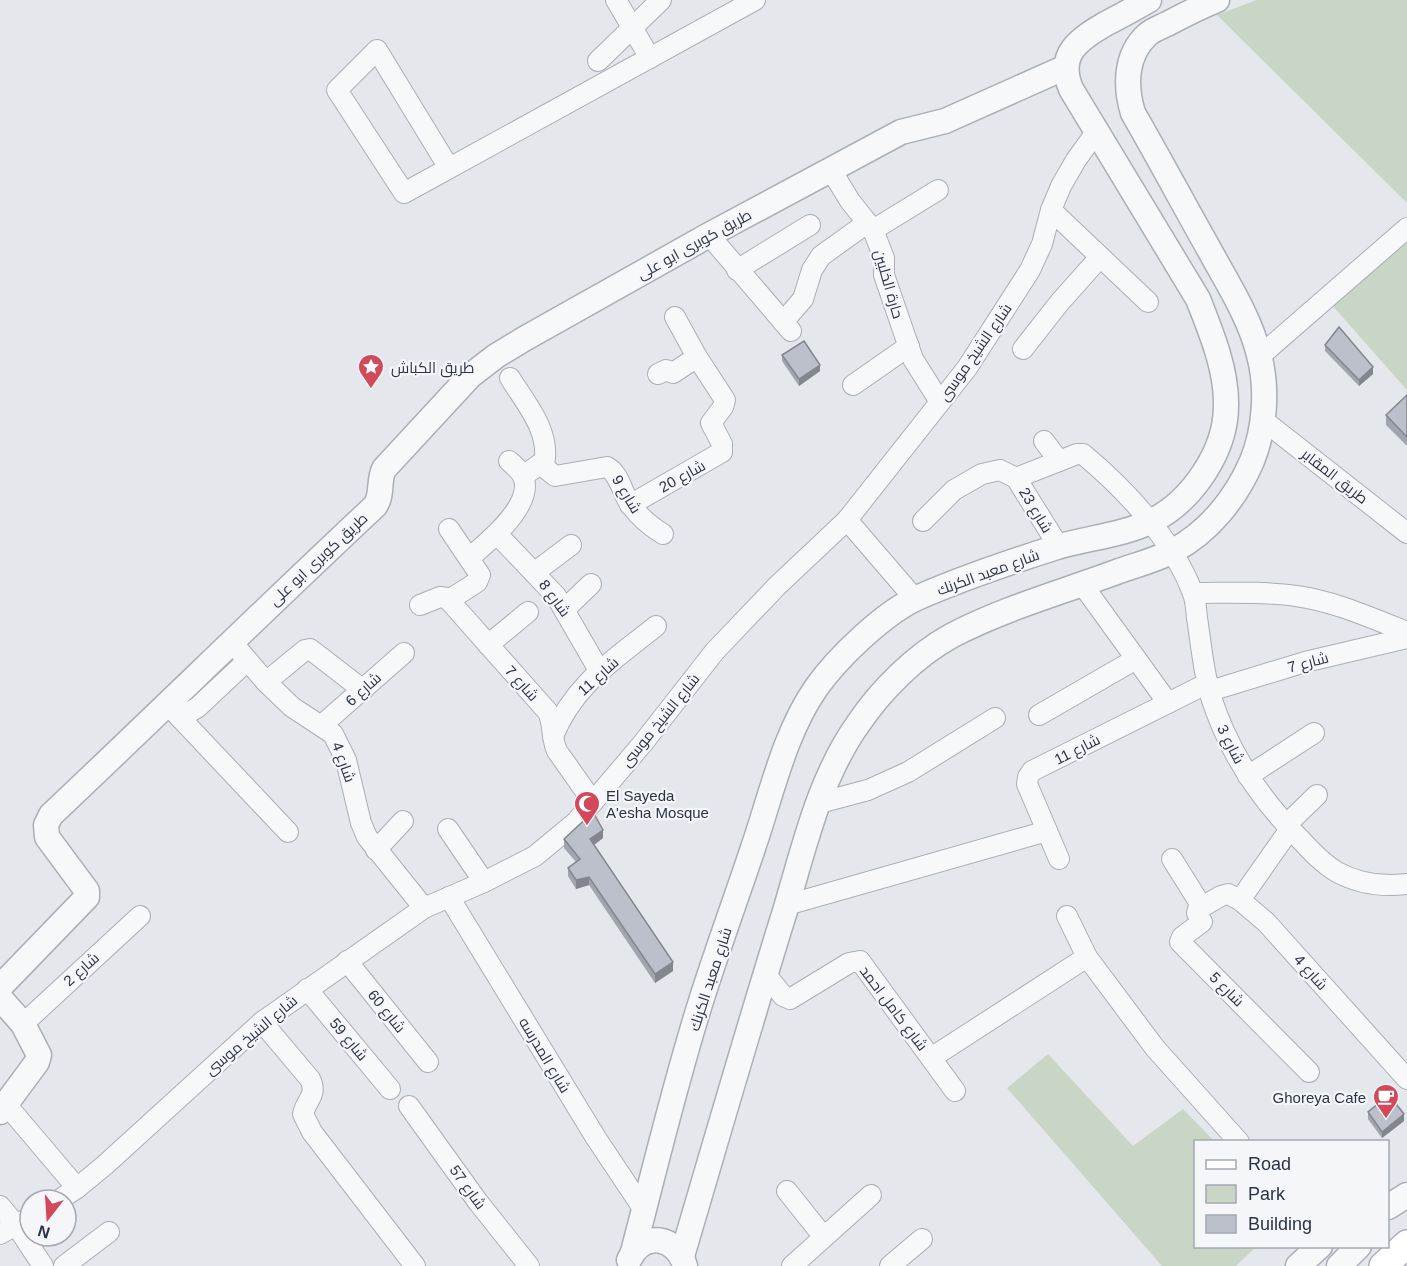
<svg xmlns="http://www.w3.org/2000/svg" width="1407" height="1266" font-family="Helvetica,Cairo,sans-serif">
  <style>
    .green { fill: #c9d6c5 }
    .lines { fill: none; stroke-linecap: round; stroke-linejoin: round }
    .minor-casing { stroke: #a9aeb7; stroke-width: 22 }
    .tertiary-casing { stroke: #a9aeb7; stroke-width: 27 }
    .secondary-casing { stroke: #a9aeb7; stroke-width: 30 }
    .minor { stroke: #f7f8fa; stroke-width: 20 }
    .tertiary { stroke: #f7f8fa; stroke-width: 24 }
    .secondary { stroke: #fff; stroke-width: 27 }
    .wall { fill: #a1a5ae }
    .shaded-wall { fill: #83868d }
    .building { fill: #bbc0ca; stroke: #83868d; stroke-width: 1.5 }
    .labels { text-anchor: middle; dominant-baseline: central; stroke-width: 4.5; stroke-linejoin: round; paint-order: stroke }
    .street-label { font-size: 15px; fill: #2b3445; stroke: #f4f6f9 }
    .poi-label { font-size: 15px; fill: #2b3445; stroke: #f4f6f9; text-anchor: start }
  </style>
  <rect width="100%" height="100%" fill="#e4e7ec"/>
  <!-- green -->
  <g class="green">
    <path d="M1257,0H1407V203L1217,15Z"/>
    <path d="M1407,236V390L1331,304Z"/>
    <path d="M1048,1054L1133,1146L1183,1109L1214,1141L1196,1142V1246L1256,1247L1236,1266H1162L1007,1088Z"/>
  </g>
  <g class="lines">
    <defs>
      <g id="minor">
        <path d="M616,0L650,58"/>
        <path d="M598,61L661,0"/>
        <path d="M449,168L377,50L337,90L404,193C521,129 638,65 755,0"/>
        <path d="M831,170L850,201L873,230L884,258V275L913,359L940,402"/>
        <path d="M1051,210L1148,302"/>
        <path d="M873,230L938,190"/>
        <path d="M709,235L791,331"/>
        <path d="M737,270L810,225"/>
        <path d="M783,322L803,299L812,270L821,256L867,223"/>
        <path d="M1023,349L1060,302L1100,257"/>
        <path d="M1260,356L1407,228"/>
        <path d="M658,374L666,370L673,373L697,357"/>
        <path d="M510,378C527,405 551,432 544,465"/>
        <path d="M853,385L909,346"/>
        <path d="M1263,420L1407,533"/>
        <path d="M1044,441L1059,461"/>
        <path d="M523,476L540,464L555,476L607,467C620,474 622,493 630,504C639,517 650,526 663,534"/>
        <path d="M1016,478L1077,454H1083C1126,490 1172,539 1192,591C1196,599 1196,609 1197,618C1201,643 1203,669 1210,694C1227,749 1259,798 1300,839C1311,851 1323,864 1337,872C1359,884 1382,887 1407,884"/>
        <path d="M630,505L722,452V444L711,423L723,407L725,400L697,357L675,317"/>
        <path d="M847,520L915,599"/>
        <path d="M923,521L954,490L982,474L1000,470L1016,478L1059,547"/>
        <path d="M449,529L480,575L477,582L449,600"/>
        <path d="M497,534L556,596L600,672"/>
        <path d="M469,558C487,543 532,507 524,479C522,472 515,466 509,461"/>
        <path d="M535,572L571,545"/>
        <path d="M1082,584L1168,703"/>
        <path d="M1193,593C1227,593 1262,591 1296,596C1334,601 1371,618 1407,632"/>
        <path d="M420,605L440,597L447,598L548,712C554,725 551,738 557,751L593,802"/>
        <path d="M565,609L591,584"/>
        <path d="M231,641L266,682L292,707L333,734L346,760L361,823L367,837L424,908"/>
        <path d="M488,645L528,612"/>
        <path d="M266,682L305,650L310,649L363,690"/>
        <path d="M1210,691L1305,662L1407,638"/>
        <path d="M168,705L288,832"/>
        <path d="M1039,715L1136,659"/>
        <path d="M180,718L198,707L247,661"/>
        <path d="M322,725L404,653"/>
        <path d="M553,736C575,683 613,661 656,626"/>
        <path d="M1248,776L1314,733"/>
        <path d="M819,803L868,790L908,772L995,718"/>
        <path d="M1286,825L1317,795"/>
        <path d="M448,829L484,882"/>
        <path d="M376,850L403,821"/>
        <path d="M1059,859L1027,784L1028,777L1032,771L1208,683"/>
        <path d="M1172,859L1202,907"/>
        <path d="M449,897L596,1138L644,1210"/>
        <path d="M1240,900L1290,829"/>
        <path d="M787,905L1047,831"/>
        <path d="M1087,957L1155,1048L1239,1142"/>
        <path d="M347,961L428,1062"/>
        <path d="M765,973L783,996L790,999L849,963L860,961L955,1091"/>
        <path d="M307,989L390,1089"/>
        <path d="M262,1022L310,1079C318,1095 306,1100 303,1114L312,1132L415,1266"/>
        <path d="M23,1024L140,916"/>
        <path d="M931,1058L1087,957L1067,916"/>
        <path d="M1309,1072L1180,942L1182,937L1202,922L1197,913L1198,909L1221,896L1228,894L1240,900L1266,922L1407,1079"/>
        <path d="M5,1103L77,1188"/>
        <path d="M409,1106L478,1202L529,1266"/>
        <path d="M787,1191L823,1236"/>
        <path d="M59,1200L77,1188L105,1165L262,1022L424,908L484,882L535,856L576,822L643,743L715,651L777,586L847,520L967,368L1030,270L1042,244L1051,210L1061,186L1076,160L1097,131"/>
        <path d="M0,1206L16,1225L43,1266"/>
        <path d="M0,1234L30,1217"/>
        <path d="M64,1266L109,1232"/>
        <path d="M792,1266L871,1195"/>
        <path d="M890,1266L922,1239"/>
      </g>
      <g id="tertiary">
        <path d="M0,987L87,897V891L47,837L46,825L51,815C160,712 266,608 375,506C383,495 378,481 384,469L470,376L496,356L524,339L709,235L901,132L945,121L1066,67"/>
        <path d="M0,998L23,1024L39,1055L37,1062L0,1112"/>
        <path d="M1388,1207L1407,1195"/>
        <path d="M633,1252C655,1168 675,1083 701,1001C717,950 736,899 753,848C771,796 784,734 816,688C837,658 884,613 917,598C962,578 1010,562 1057,547C1088,538 1123,535 1152,521C1192,501 1226,451 1226,406C1227,370 1211,332 1198,299L1071,89C1056,53 1080,39 1107,23C1121,16 1135,8 1149,0"/>
        <path d="M682,1256C716,1141 749,1026 785,911C804,848 819,779 858,724C881,690 915,656 951,636C1004,608 1063,592 1119,571C1136,565 1156,560 1173,551C1209,532 1236,498 1252,461C1265,429 1268,388 1259,355C1250,318 1228,284 1210,251C1184,205 1159,158 1133,113C1125,87 1125,55 1147,35C1152,30 1161,27 1167,24C1184,15 1200,7 1217,0"/>
        <path d="M629,1260C643,1230 677,1236 685,1266"/>
        <path d="M1298,1266L1320,1246"/>
        <path d="M1339,1266L1359,1246"/>
      </g>
      <path id="secondary" d="M1383,1266L1407,1244"/>
    </defs>
    <!-- minor casing -->
    <use href="#minor" class="minor-casing"/>
    <!-- tertiary casing -->
    <use href="#tertiary" class="tertiary-casing"/>
    <!-- secondary casing -->
    <use href="#secondary" class="secondary-casing"/>
    <!-- minor -->
    <use href="#minor" class="minor"/>
    <!-- tertiary -->
    <use href="#tertiary" class="tertiary"/>
    <!-- secondary -->
    <use href="#secondary" class="secondary"/>
  </g>
  <!-- wall -->
  <g class="wall">
    <path d="M1325,345L1373,374L1359,386L1325,351Z"/>
    <path d="M782,355L820,371L799,386L782,361Z"/>
    <path d="M1407,395V446L1386,425V415Z"/>
    <path d="M603,838L594,845L673,971L655,983L589,885L576,889L568,876V868L576,862L564,848V839Z"/>
    <path d="M1368,1112L1404,1121L1382,1138L1368,1119Z"/>
  </g>
  <!-- shaded-wall -->
  <g class="shaded-wall">
    <path d="M820,365V371L799,386V379Z"/>
    <path d="M1373,367V374L1359,386V380Z"/>
    <path d="M603,830V838L590,848V839Z"/>
    <path d="M589,877V885L576,889V880Z"/>
    <path d="M673,962V971L655,983V974Z"/>
    <path d="M1404,1114V1121L1382,1138V1132Z"/>
  </g>
  <!-- building -->
  <g class="building">
    <path d="M1339,327L1373,367L1359,380L1325,345Z"/>
    <path d="M804,341L820,365L799,379L782,355Z"/>
    <path d="M1407,395V437L1386,415Z"/>
    <path d="M593,812L603,830L590,839L673,962L655,974L589,877L576,880L568,868L580,859L564,839Z"/>
    <path d="M1389,1095L1404,1114L1382,1132L1368,1112Z"/>
  </g>
  <!-- icons -->
  <defs>
    <symbol id="sight-pin" viewBox="-11 -11 22 30"><path d="M0 17L-7.5 6A9.5 9.5 0 1 1 7.5 6Z" fill="#d1495b" stroke="#f4f6f9"/><path d="M0-6L1.8-2.2L6-1.7L2.9 1.2L3.7 5.4L0 3.3L-3.7 5.4L-2.9 1.2L-6-1.7L-1.8-2.2Z" fill="#fff"/></symbol>
    <symbol id="mosque-pin" viewBox="-11 -11 22 30"><path d="M0 17L-7.5 6A9.5 9.5 0 1 1 7.5 6Z" fill="#d1495b" stroke="#f4f6f9"/><path d="M3.5-4.9A6 6 0 1 0 3.5 4.9A5 5 0 1 1 3.5-4.9Z" fill="#fff"/></symbol>
    <symbol id="cafe-pin" viewBox="-11 -11 22 30"><path d="M0 17L-7.5 6A9.5 9.5 0 1 1 7.5 6Z" fill="#d1495b" stroke="#f4f6f9"/><path d="M-5.5-4.5H6V0H3Q3 3.5 0 3.5H-2.5Q-5.5 3.5-5.5 0ZM3-3.2v2h1.7v-2ZM-6 4.5H4V6H-6Z" fill="#fff"/></symbol>
  </defs>
  <g fill-rule="evenodd">
    <use href="#sight-pin" x="356" y="352" width="30" height="40"/>
    <use href="#mosque-pin" x="572" y="789" width="30" height="40"/>
    <use href="#cafe-pin" x="1371" y="1082" width="30" height="40"/>
  </g>
  <g class="labels">
    <!-- street labels -->
    <g class="street-label">
      <text transform="translate(694 244) rotate(-29)">طريق كوبرى ابو على</text>
      <text transform="translate(889 284) rotate(74)">حارة الخلبين</text>
      <text transform="translate(975 352) rotate(-55)">شارع الشيخ موسى</text>
      <text transform="translate(682 476) rotate(-29)">شارع 20</text>
      <text transform="translate(1335 476) rotate(38)">طريق المقابر</text>
      <text transform="translate(627 494) rotate(59)">شارع 9</text>
      <text transform="translate(1036 510) rotate(59)">شارع 23</text>
      <text transform="translate(318 559) rotate(-43)">طريق كوبرى ابو على</text>
      <text transform="translate(988 572) rotate(-20)">شارع معبد الكرنك</text>
      <text transform="translate(555 598) rotate(54)">شارع 8</text>
      <text transform="translate(1308 662) rotate(-15)">شارع 7</text>
      <text transform="translate(598 676) rotate(-42)">شارع 11</text>
      <text transform="translate(522 683) rotate(48)">شارع 7</text>
      <text transform="translate(363 689) rotate(-42)">شارع 6</text>
      <text transform="translate(660 720) rotate(-51)">شارع الشيخ موسى</text>
      <text transform="translate(1231 744) rotate(63)">شارع 3</text>
      <text transform="translate(1077 749) rotate(-27)">شارع 11</text>
      <text transform="translate(344 762) rotate(70)">شارع 4</text>
      <text transform="translate(81 969) rotate(-42)">شارع 2</text>
      <text transform="translate(1311 972) rotate(48)">شارع 4</text>
      <text transform="translate(710 979) rotate(-72)">شارع معبد الكرنك</text>
      <text transform="translate(1227 989) rotate(45)">شارع 5</text>
      <text transform="translate(894 1008) rotate(53)">شارع كامل احمد</text>
      <text transform="translate(387 1011) rotate(51)">شارع 60</text>
      <text transform="translate(251 1035) rotate(-40)">شارع الشيخ موسى</text>
      <text transform="translate(349 1039) rotate(50)">شارع 59</text>
      <text transform="translate(545 1055) rotate(59)">شارع المدرسه</text>
      <text transform="translate(468 1187) rotate(54)">شارع 57</text>
    </g>
    <!-- poi labels -->
    <g class="poi-label">
      <text x="391" y="367">طريق الكباش</text>
      <text x="606" y="795">El Sayeda<tspan x="606" dy="17">A'esha Mosque</tspan></text>
      <text x="1366" y="1097" text-anchor="end">Ghoreya Cafe</text>
    </g>
  </g>
  <!-- legend -->
  <rect x="1194" y="1140" width="195" height="108" fill="#f4f6f9" stroke="#a4a8b1" stroke-width="1.5"/>
  <rect x="1206" y="1160" width="30" height="9" fill="#ffffff" stroke="#a4a8b1" stroke-width="1.5"/>
  <text x="1248" y="1170" font-size="18" fill="#2b3445">Road</text>
  <rect x="1206" y="1185" width="30" height="18" fill="#c9d6c5" stroke="#a4a8b1" stroke-width="1.5"/>
  <text x="1248" y="1200" font-size="18" fill="#2b3445">Park</text>
  <rect x="1206" y="1215" width="30" height="18" fill="#bbc0ca" stroke="#a4a8b1" stroke-width="1.5"/>
  <text x="1248" y="1230" font-size="18" fill="#2b3445">Building</text>
  <!-- north arrow -->
  <g transform="translate(48 1218) rotate(197)"><circle r="28" fill="#f4f6f9" stroke="#a4a8b1" stroke-width="1.5"/>
  <path d="M0-4.5L10 22L0 15L-10 22Z" fill="#d1495b"/>
  <text y="-9" font-size="16" font-weight="bold" text-anchor="middle" fill="#2b3445">N</text>
  </g>
</svg>
